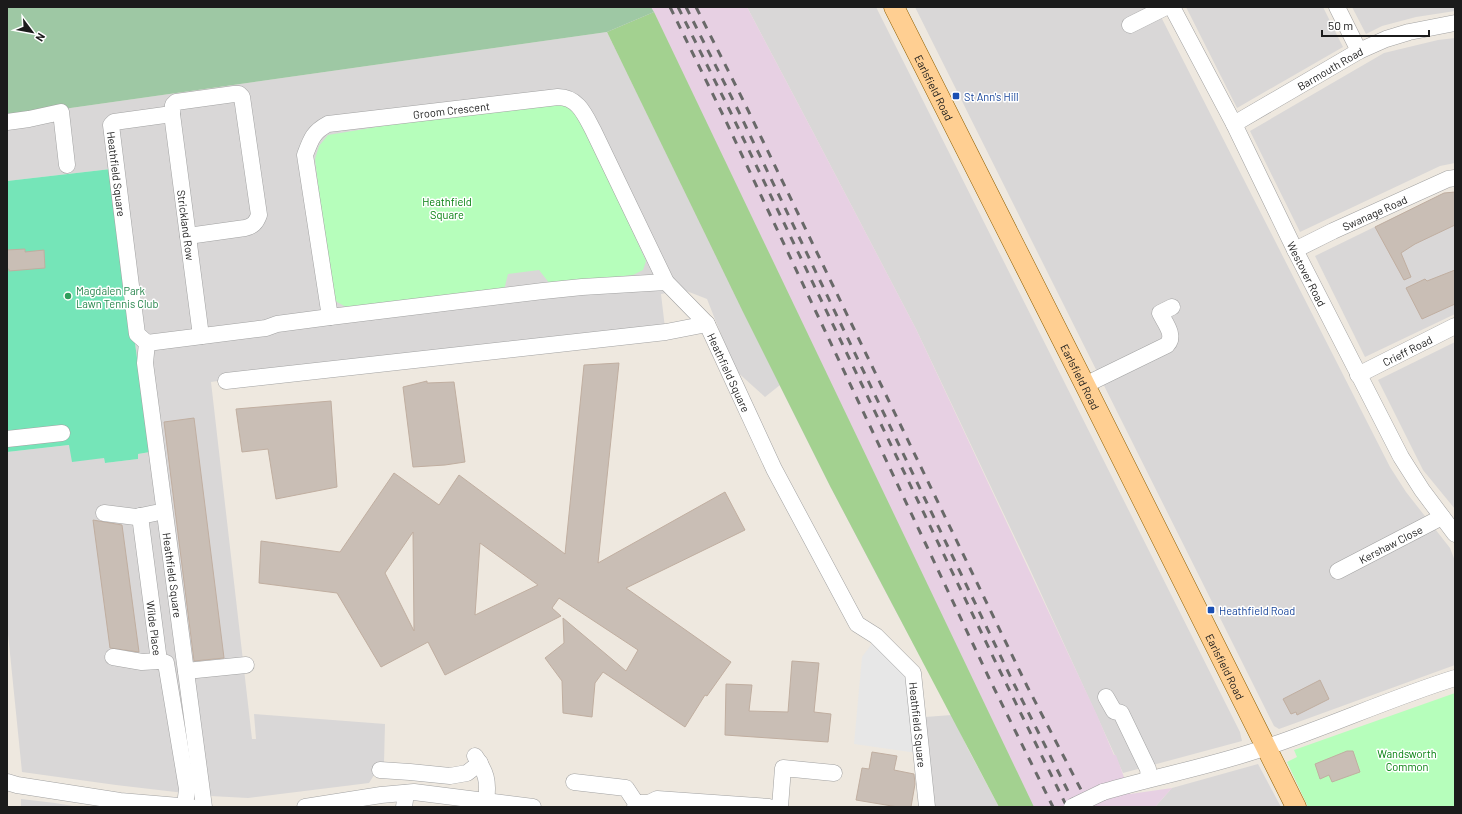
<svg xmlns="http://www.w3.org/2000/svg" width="1462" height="814" font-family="Barlow,sans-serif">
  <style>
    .residential { fill: #d9d7d7 }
    .industrial { fill: #e7d0e3 }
    .forest { fill: #a3d190 }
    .cemetery { fill: #9ec8a4 }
    .park { fill: #b6febb }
    .pitch { fill: #75e5b8 }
    .parking { fill: #e7e7e7 }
    .building { fill: #c9beb5; stroke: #c0aea0; fill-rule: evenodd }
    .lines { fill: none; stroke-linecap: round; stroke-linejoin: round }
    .minor-casing { stroke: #a2a2a2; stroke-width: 17 }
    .major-casing { stroke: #916000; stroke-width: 21 }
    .minor { stroke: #fff; stroke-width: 16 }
    .major { stroke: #ffcf92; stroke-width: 20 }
    .rail { stroke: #696969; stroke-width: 3; stroke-dasharray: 8 8; stroke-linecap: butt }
    .minor-bridge-casing { stroke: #a2a2a2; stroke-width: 17; stroke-linecap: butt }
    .minor-bridge { stroke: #fff; stroke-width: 16 }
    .transit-dot { fill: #1a4fb4; stroke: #fff; stroke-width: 1.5 }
    .leisure-dot { fill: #2e9e5b; stroke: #fff; stroke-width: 1.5 }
    .labels { text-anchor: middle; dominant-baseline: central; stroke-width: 3; stroke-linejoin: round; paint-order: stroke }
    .street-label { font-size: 11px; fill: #1b1b1b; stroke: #fff }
    .transit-label { font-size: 11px; fill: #164399; stroke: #fff; text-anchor: start }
    .park-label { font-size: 11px; fill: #027f0c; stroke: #fff }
    .leisure-label { font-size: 11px; fill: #27864d; stroke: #fff; text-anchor: start }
  </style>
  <rect width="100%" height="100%" fill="#eee8df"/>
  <!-- residential -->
  <g class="residential">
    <path d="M747,7H876L1240,732L1242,741L1123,773L1028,565L916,329L813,132Z"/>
    <path d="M915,7H1156L1390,467L1406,492L1450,548L1455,561V665L1279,729L1274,726Z"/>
    <path d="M1186,7H1323L1343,47L1237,108Z"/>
    <path d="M1352,7H1455V11L1416,17L1382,26L1366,34Z"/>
    <path d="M607,32L780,385L765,397L735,370L707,299L684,290L661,294L665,328L264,374L211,382L252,739H256L254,714L385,724L384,763L381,764L369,783L248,798L210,796L116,785L22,772L7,624V452L70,445L104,458L105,463L138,459V454L150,452L111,169L7,181V117Z"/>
    <path d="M1455,38V163L1440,166L1300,232L1250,131L1384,53L1438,40Z"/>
    <path d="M1455,192V314L1365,357L1315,256L1444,193Z"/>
    <path d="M1455,342V509L1423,470L1378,380Z"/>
    <path d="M952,715L968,749L999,807H935L925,717Z"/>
    <path d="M1258,764L1281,807H1155L1172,788Z"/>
    <path d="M21,799L55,803L79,807H21Z"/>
  </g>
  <!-- industrial -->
  <path class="industrial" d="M651,7H747L813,132L916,329L1097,715L1114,755H1116L1130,794L1172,788L1155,807H1000L952,715L893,606L830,486L743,312L607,32L654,12Z"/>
  <!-- forest -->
  <path class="forest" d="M654,12L1034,807H999L830,486L743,312L607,32Z"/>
  <!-- cemetery -->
  <path class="cemetery" d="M7,7H651L654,12L607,32L7,117Z"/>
  <!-- park -->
  <g class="park">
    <path d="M556,103L572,108L584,125L646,261L643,270L633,275L550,284L539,270L508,274L504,290L346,307L337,302L331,295L315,159L319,146L328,135L395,124Z"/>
    <path d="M1455,693V807H1308L1287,762L1297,757L1294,750Z"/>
  </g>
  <!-- pitch -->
  <path class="pitch" d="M111,169L150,452L138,454V459L105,463L104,458L72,462L69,445L7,452V181Z"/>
  <!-- parking -->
  <path class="parking" d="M873,642L909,678L917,753L854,744L862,657Z"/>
  <!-- building -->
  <g class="building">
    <path d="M1455,192V225L1415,244L1401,253L1411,277L1404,280L1375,227L1444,193Z"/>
    <path d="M25,249V252L44,250L45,268L9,271V269H7V250Z"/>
    <path d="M1455,270V304L1422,319L1406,288L1425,279L1427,281Z"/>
    <path d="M619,363L598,563L725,492L745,530L626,588L731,662L707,696L705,695L685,727L603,672L595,683L592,717L563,713L562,681L545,658L564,643L563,618L626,671L638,650L559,598L552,608L561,616L445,675L428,642L381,667L337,593L259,583L261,541L340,552L394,473L439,505L459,475L565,554L584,365ZM413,532L414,631L385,573ZM480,543L538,585L475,615Z"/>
    <path d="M427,381V383L454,382L465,462L445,465L413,467L403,387Z"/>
    <path d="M331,401L337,487L276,499L268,449L242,452L236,409Z"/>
    <path d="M194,418L224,658L194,661L164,422Z"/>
    <path d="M93,520L122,525L139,652L110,648Z"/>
    <path d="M792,661L819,663L814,712L831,714L828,742L725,735L726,684L752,685L749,711L788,712Z"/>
    <path d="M1320,680L1329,699L1297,715L1296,712L1291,714L1283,699Z"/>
    <path d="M1347,751H1353L1360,772L1332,782L1329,775L1320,779L1315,764Z"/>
    <path d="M872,752L897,756L894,770L914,774L915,784L911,807H898L856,800L862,768L869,769Z"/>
  </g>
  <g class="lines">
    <defs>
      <g id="minor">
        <path id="s1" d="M1172,7L1234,124L1295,250L1401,457L1422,490L1455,534"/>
        <path d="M1337,7L1359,51"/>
        <path d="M1130,25L1166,7"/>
        <path id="s2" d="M172,114L201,336"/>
        <path d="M7,122L29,119L61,112L67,165"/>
        <path id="s3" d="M1234,124L1359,51L1386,39L1409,32L1455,23"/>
        <path id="s4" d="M188,236L245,228C253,226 256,223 259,215L242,97L239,94H234L176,102L173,105L172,114L114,122L111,125L137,334L147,343L145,363L204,807"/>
        <path id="s5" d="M1295,250L1333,231L1448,179L1455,178"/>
        <path id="s6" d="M330,317L305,155C311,139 313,132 328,124L558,97C578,97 585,115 593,130L666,282L707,324L774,469L857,624L876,636L913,673L927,807"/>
        <path d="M147,343L266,328L277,324L330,317L543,291L582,287L666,282"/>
        <path id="s7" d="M1358,375L1455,326"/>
        <path d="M226,381L666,332L707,324"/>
        <path d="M1085,385L1167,345C1176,336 1165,323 1160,313L1172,307"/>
        <path d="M7,439L62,433"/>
        <path d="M104,513L136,517L155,513"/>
        <path id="s8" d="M140,516L159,661L166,663L187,789L185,806"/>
        <path id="s9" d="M1338,571L1442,517"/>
        <path d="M113,657L142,662L159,661"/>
        <path d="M186,671L246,665"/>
        <path d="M1106,697L1114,711L1121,713L1148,769L1149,779"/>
        <path d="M475,756C486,772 489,781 486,801"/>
        <path d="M380,770L410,772L450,776L467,773L480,763"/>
        <path d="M7,782L17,785L120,801L191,807"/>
        <path d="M574,782L626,788L636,803L635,807"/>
        <path d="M1103,792C1157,776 1213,766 1267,747C1330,726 1391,698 1455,678"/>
        <path d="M636,803H649L657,799L769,807"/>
        <path d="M305,807L381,795L414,792L533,807"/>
        <path d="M404,807L406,793"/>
        <path d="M780,807L783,768L834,773"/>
      </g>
      <g id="major">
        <path id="s10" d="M894,7L1085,385L1296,807"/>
      </g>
    </defs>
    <!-- minor casing -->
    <use href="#minor" class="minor-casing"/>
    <!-- major casing -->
    <use href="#major" class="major-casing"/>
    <!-- minor -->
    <use href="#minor" class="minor"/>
    <!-- major -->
    <use href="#major" class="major"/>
    <!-- rail -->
    <g class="rail">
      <path d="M670,7L723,115L989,678L1053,807"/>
      <path d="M678,7L730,111L998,667L1067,807"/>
      <path d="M686,7L736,106L1013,682L1076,807"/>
      <path d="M696,7L744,102L1027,686L1090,807"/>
    </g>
    <defs>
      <path id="minor-bridge" d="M1072,807L1103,792"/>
    </defs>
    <!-- minor-bridge casing -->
    <use href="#minor-bridge" class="minor-bridge-casing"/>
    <!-- minor-bridge -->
    <use href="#minor-bridge" class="minor-bridge"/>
  </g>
  <!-- markers -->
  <g class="transit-dot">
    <rect x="952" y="92" width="8" height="8" rx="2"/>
    <rect x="1207" y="606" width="8" height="8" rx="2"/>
  </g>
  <circle class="leisure-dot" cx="68" cy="296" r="4"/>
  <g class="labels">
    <!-- street labels -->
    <g class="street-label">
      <text stroke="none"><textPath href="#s3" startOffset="111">Barmouth Road</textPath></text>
      <text stroke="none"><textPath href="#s10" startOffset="90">Earlsfield Road</textPath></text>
      <text stroke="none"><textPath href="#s6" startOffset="328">Groom Crescent</textPath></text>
      <text stroke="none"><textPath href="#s4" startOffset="390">Heathfield Square</textPath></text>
      <text stroke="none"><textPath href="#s5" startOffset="88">Swanage Road</textPath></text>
      <text stroke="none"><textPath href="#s2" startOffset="112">Strickland Row</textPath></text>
      <text stroke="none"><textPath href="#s1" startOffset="299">Westover Road</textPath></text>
      <text stroke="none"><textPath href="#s7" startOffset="55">Crieff Road</textPath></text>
      <text stroke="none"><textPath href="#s6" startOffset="767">Heathfield Square</textPath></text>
      <text stroke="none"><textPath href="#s10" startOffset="414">Earlsfield Road</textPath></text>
      <text stroke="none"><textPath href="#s9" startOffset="59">Kershaw Close</textPath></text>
      <text stroke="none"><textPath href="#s4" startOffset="799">Heathfield Square</textPath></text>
      <text stroke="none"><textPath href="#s8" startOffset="113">Wilde Place</textPath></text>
      <text stroke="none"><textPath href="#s10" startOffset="738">Earlsfield Road</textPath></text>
      <text stroke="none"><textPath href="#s6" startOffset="1176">Heathfield Square</textPath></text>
    </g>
    <!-- transit labels -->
    <g class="transit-label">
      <text x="964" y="96">St Ann's Hill</text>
      <text x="1219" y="610">Heathfield Road</text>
    </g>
    <!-- park labels -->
    <g class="park-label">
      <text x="447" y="201">Heathfield<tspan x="447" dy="13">Square</tspan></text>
      <text x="1407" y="753">Wandsworth<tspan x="1407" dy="13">Common</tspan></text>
    </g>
    <!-- leisure labels -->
    <g class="leisure-label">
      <text x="76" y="290">Magdalen Park<tspan x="76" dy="13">Lawn Tennis Club</tspan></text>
    </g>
  </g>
  <!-- border -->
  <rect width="1462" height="814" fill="none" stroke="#1b1b1b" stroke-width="16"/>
  <!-- north arrow -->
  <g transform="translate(32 32) rotate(122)" stroke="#ffffff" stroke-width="3" paint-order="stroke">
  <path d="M0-3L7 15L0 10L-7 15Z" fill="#1b1b1b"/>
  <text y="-6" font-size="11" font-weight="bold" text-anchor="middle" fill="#1b1b1b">N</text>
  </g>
  <!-- scale -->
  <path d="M1322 30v6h107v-6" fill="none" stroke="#1b1b1b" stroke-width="2"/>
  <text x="1328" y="30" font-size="12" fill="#1b1b1b" stroke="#ffffff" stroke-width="3" paint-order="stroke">50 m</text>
</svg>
